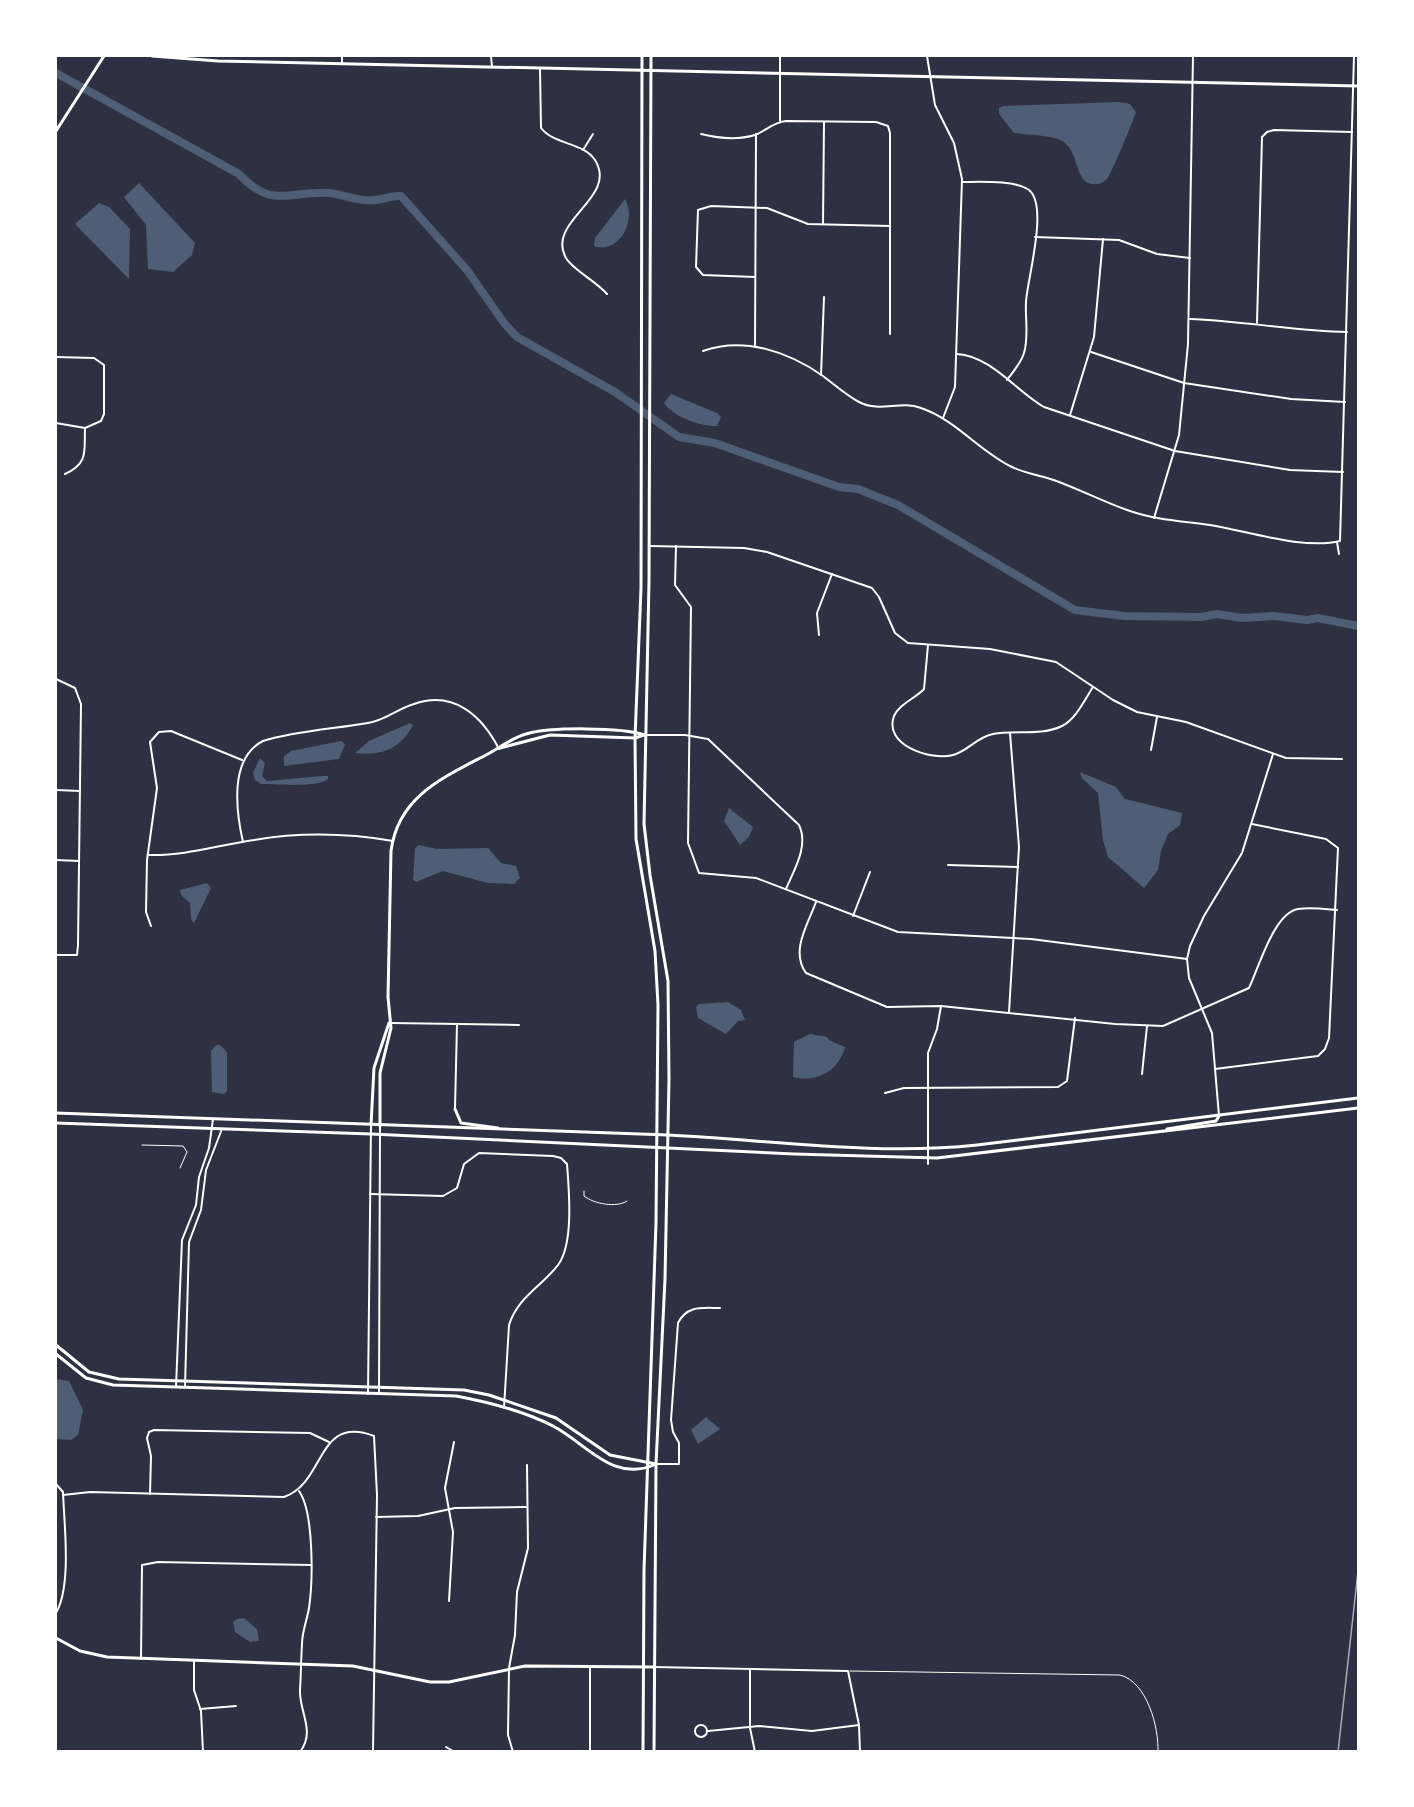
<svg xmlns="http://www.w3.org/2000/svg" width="1414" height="1807" font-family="'Roboto Condensed',sans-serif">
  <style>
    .water { fill: #4f5d75 }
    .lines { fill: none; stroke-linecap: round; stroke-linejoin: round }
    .river { stroke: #4f5d75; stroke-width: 8 }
    .service { stroke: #fff; stroke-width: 1 }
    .minor { stroke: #fff; stroke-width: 2 }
    .tertiary { stroke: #fff; stroke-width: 3 }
    .secondary { stroke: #fff; stroke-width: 3 }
    .rail { stroke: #abadb3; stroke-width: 1.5 }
  </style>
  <rect width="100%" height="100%" fill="#2d3142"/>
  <!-- water -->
  <g class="water">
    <path d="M1119,102L1130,104L1136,112C1134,119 1111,175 1107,179C1101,186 1088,186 1083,179C1075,167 1076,152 1064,142C1053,135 1028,135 1014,133L999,114V108L1003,106Z"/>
    <path d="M139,183L195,243L192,255L173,272L148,269L146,225L124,197Z"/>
    <path d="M625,199C637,219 620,255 594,246L595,238Z"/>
    <path d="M99,203L109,207L130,229L129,279L75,224Z"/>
    <path d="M671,394L717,413L721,417L717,426C702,427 673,417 664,403Z"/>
    <path d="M410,723L413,725C400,749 382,756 355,753L369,741Z"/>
    <path d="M341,741L345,744L339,759L284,766V756L291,751Z"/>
    <path d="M260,758L265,763L262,776L267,781L322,776H328V779C318,788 275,784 261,784L255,780L253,773Z"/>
    <path d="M1080,772L1116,787L1125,799L1182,813L1180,825L1168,834L1161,851L1158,870L1144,888L1108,857L1103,840L1098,793L1082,778Z"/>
    <path d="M729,808L753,827L749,837L740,845L724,821Z"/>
    <path d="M419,845L437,849L488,848L501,863L516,866L520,878L514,884L488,883L443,871L416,882L413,880L415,848Z"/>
    <path d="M207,883L211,888L194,923L191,919L190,903L181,895L180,890Z"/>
    <path d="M728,1002L741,1010L745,1020L738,1021L726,1034L698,1018L696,1007L699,1004Z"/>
    <path d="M810,1034L827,1037L829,1040L845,1047C839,1071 817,1083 793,1077L794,1042Z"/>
    <path d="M216,1045H220L227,1052V1091L224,1094L212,1092L211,1051Z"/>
    <path d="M56,1379L69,1381L83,1410L78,1435L71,1440L56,1439Z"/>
    <path d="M706,1417L720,1429L698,1444L691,1430Z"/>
    <path d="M244,1618L257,1629L259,1641L250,1642L235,1632L233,1622L237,1619Z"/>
  </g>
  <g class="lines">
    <!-- river -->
    <path class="river" d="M56,73L239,174C272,210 290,190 329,193C344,194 355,202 374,200C383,200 390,195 401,196L467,270L504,323L517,337L615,392L679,437L715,443L839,487L858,489L898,505L1075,610L1124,616L1202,617L1217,614L1242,618L1274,616L1307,620L1318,618L1358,626"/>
    <!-- service -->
    <g class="service">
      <path d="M142,1145L183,1146L187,1152L180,1168"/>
      <path d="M584,1191V1196C594,1204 617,1208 627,1201"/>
      <path d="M850,1671L1120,1675C1147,1682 1159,1727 1158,1752"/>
    </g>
    <!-- minor -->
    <g class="minor">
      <path d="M491,56L492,67"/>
      <path d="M927,56L935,105L954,143L962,179L955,387L943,418"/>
      <path d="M342,64V56"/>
      <path d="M540,69L541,128C554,145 583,142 595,160C619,198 545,221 566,258C573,270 596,281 607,294"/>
      <path d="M780,121V56"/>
      <path d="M701,134C717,138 738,140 755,135C765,131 774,122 786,121L876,122L888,126L890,133V334"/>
      <path d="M583,150L593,134"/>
      <path d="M962,182C979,182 1016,180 1029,190C1049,206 1027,280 1026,302C1025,318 1029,337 1024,353C1021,363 1013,372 1007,380"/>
      <path d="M823,224L824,122"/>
      <path d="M1035,237L1119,240L1157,254L1190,258"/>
      <path d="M755,277L703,275L696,267L698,210L711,206L767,208L808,224L890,226"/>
      <path d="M1190,319C1243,321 1294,331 1347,332"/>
      <path d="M1257,323L1262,137L1267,132L1274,130L1352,132"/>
      <path d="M755,346L756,134"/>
      <path d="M703,351C744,336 789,352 823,376C835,385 846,395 859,402C880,413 900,400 921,408C956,420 979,451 1012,467C1027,474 1044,476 1059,482C1083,491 1106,503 1130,511C1156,520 1183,521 1210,525C1247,531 1304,550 1340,541L1354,56"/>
      <path d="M1091,352L1184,383L1291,399L1345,402"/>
      <path d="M957,354C991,356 1016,391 1044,407L1175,451L1290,470L1343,472"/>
      <path d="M56,357L94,358L104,365V414L101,421L85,428"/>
      <path d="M821,375L824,297"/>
      <path d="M1070,415L1094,337L1103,239"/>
      <path d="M56,423L85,428"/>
      <path d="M65,474C89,463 84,451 85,428"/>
      <path d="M1154,518L1179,435L1188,344L1193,56"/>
      <path d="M1337,542L1339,554"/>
      <path d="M650,546L744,548L767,552L872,588L879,597L895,633L908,643L990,649L1056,662L1113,700L1137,712L1186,722L1286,758L1342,759"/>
      <path d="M676,546L675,585L691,607L688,843L699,873L756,878L898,932L1031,939L1187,959"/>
      <path d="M819,635L817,613L832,574"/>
      <path d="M928,645L924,689C916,698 899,704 894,716C883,745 931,761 953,755C968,751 977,737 993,734C1014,730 1042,736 1062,726C1076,719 1085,699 1093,687"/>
      <path d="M56,679L75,688L81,704L78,945L77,955H56"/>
      <path d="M647,735H685L708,739L799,825C809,846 794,870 786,889"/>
      <path d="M1151,750L1157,717"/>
      <path d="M56,790L80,791"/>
      <path d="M243,842C236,811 229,758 263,741C296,731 333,729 368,723C386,720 397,709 414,704C454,690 482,716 499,749"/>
      <path d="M149,855C185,856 219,845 254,840C301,832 346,833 393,841"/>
      <path d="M56,860L79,861"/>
      <path d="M948,865L1018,867"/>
      <path d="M816,902C808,924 790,951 806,973L887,1007L941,1006L1115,1024L1163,1026L1249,988C1259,967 1274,913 1298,909C1311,907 1325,909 1337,910"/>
      <path d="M853,916L870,872"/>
      <path d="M151,926L146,912L147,860L157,788L150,742L159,732L171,731L242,760"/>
      <path d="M1009,1012L1019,847L1010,733"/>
      <path d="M391,1023L519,1025"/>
      <path d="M1215,1069L1318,1056L1325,1049L1329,1038L1338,848L1326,839L1252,824"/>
      <path d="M1142,1074L1147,1026"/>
      <path d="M885,1093L904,1088L1058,1087L1067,1081L1075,1018"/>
      <path d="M455,1108L457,1024"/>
      <path d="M1219,1116L1212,1033L1189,978L1187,959L1190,946L1204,916L1242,853L1273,754"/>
      <path d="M928,1164V1053L937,1029L941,1006"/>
      <path d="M370,1194L443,1196L457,1188L464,1164L479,1153L553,1156L561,1158L567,1164C569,1190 574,1244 558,1265C541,1287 518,1297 509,1325L504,1408"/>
      <path d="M176,1387L182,1240L196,1205L199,1177L209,1148L213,1119"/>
      <path d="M185,1387L189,1242L201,1210L206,1170L222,1129"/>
      <path d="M368,1394L371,1125"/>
      <path d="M379,1394L380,1126"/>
      <path d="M656,1464H679V1443L673,1432L671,1420L678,1323C687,1305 702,1308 720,1308"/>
      <path d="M56,1484L63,1492C64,1524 72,1585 56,1613"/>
      <path d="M299,1491C314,1512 313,1581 309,1608C307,1620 302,1632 302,1644C301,1659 301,1675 300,1690C299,1712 316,1731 300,1752"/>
      <path d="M150,1494L151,1456L147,1438L149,1432L154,1430L310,1433L329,1442"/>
      <path d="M63,1495L90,1492L284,1497C326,1483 316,1414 374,1436L377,1495L373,1751"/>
      <path d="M376,1517L418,1516L455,1508L526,1507"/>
      <path d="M449,1601L453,1532L445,1488L454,1442"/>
      <path d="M141,1659L142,1565L158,1562L311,1565"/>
      <path d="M194,1661V1690L201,1711L203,1752"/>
      <path d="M654,1667L848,1671L859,1725L860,1752"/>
      <path d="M750,1669V1728L755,1752"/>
      <path d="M200,1709L236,1706"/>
      <circle cx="701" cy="1731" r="6"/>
      <path d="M708,1731L759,1726L812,1731L859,1725"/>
      <path d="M446,1747L455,1752"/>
      <path d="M513,1752L508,1735L509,1668L515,1635L517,1592L528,1548L527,1465"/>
      <path d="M590,1752V1667"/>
    </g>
    <!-- tertiary -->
    <g class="tertiary">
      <path d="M152,56L218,61L1358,86"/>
      <path d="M56,131L104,56"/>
      <path d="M500,748L550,735L635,738L644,735"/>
      <path d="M371,1125L374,1068L389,1023"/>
      <path d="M380,1126V1073L391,1028L388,997L391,851C398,797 442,778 486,755C500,748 511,738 526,734C549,727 622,727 645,735"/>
      <path d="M1167,1129L1216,1121L1219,1116"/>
      <path d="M56,1345L89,1372L119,1379L464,1390L489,1395L556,1418L610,1455L656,1464"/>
      <path d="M56,1354L86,1378L113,1385L456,1396C488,1402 524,1411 553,1426C586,1443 613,1484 656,1464"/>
      <path d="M56,1638L80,1651L107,1657L353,1666L430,1682H449L525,1666L654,1667"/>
    </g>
    <!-- secondary -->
    <g class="secondary">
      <path d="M642,56L641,588L635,738L636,839L655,951L658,1005L656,1223L644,1570L643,1752"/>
      <path d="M651,56L649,581L644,824L650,875L668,981L669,1079L665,1279L656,1464L654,1752"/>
      <path d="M455,1109L461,1123L498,1128"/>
      <path d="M56,1113L668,1135C771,1140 875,1156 977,1145L1358,1098"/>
      <path d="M56,1123L371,1134L794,1154L937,1158L1358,1108"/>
    </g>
    <!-- rail -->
    <path class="rail" d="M1338,1752L1358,1571"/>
  </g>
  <!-- border -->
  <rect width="1414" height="1807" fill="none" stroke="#ffffff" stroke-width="114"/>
</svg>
